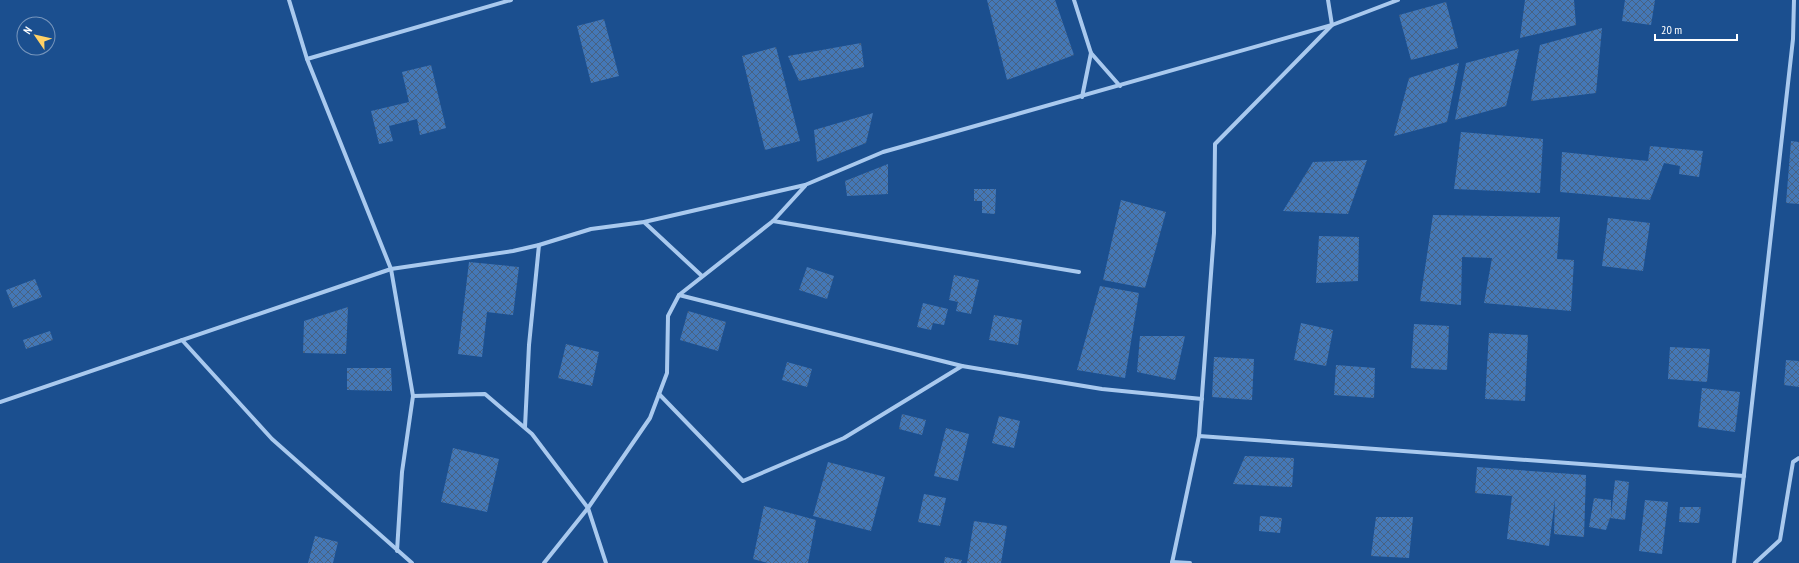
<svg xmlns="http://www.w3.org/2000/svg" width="1799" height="563" font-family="'PT Sans Narrow',sans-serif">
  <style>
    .building { fill: url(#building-cross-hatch) }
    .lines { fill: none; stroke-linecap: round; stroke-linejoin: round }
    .street { stroke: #a9c9ee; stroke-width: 4 }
  </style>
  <defs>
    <pattern id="building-cross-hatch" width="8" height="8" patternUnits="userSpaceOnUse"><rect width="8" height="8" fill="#4478b7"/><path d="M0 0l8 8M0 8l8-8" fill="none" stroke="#486282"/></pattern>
  </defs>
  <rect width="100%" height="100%" fill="#1b4f8f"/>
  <!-- building -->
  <g class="building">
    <path d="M987,0H1055L1074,55L1007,80Z"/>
    <path d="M1525,0H1574L1576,25L1520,38Z"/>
    <path d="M1625,0H1655L1651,25L1622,21Z"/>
    <path d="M1446,2L1458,48L1411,60L1399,15Z"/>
    <path d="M604,19L619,76L591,83L577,26Z"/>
    <path d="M1602,28L1596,93L1531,101L1540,45Z"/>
    <path d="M861,43L864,67L799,81L788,56Z"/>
    <path d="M776,47L800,141L765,150L742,56Z"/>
    <path d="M1519,49L1506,106L1455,120L1466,63Z"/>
    <path d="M1459,63L1447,122L1394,136L1409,78Z"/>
    <path d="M431,65L446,128L420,135L417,119L389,126L393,141L379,144L371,111L409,102L402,72Z"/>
    <path d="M873,113L866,143L817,162L814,130Z"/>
    <path d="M1461,132L1543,139L1540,193L1454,189Z"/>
    <path d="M1791,141L1799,142V204L1786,203Z"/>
    <path d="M1650,146L1703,151L1699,177L1679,174L1680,166L1664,163L1650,200L1560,192L1562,152L1648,161Z"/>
    <path d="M1367,160L1348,214L1283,211L1313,162Z"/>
    <path d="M888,164V194L847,196L845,181Z"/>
    <path d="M974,189H996L995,214L982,213V201H974Z"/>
    <path d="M1121,200L1166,212L1145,288L1103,280Z"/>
    <path d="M1433,215L1560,217L1557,259L1574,260L1571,311L1484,303L1492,258L1462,257L1461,305L1420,301Z"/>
    <path d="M1608,218L1650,223L1643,271L1602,266Z"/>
    <path d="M1319,236L1359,237L1358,281L1316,283Z"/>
    <path d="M469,262L519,267L513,315L487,312L482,357L458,354Z"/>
    <path d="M807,267L834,276L827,299L799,290Z"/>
    <path d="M954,275L979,280L971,314L956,311L958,302L949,300Z"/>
    <path d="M35,279L42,297L13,308L6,290Z"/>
    <path d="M1100,286L1139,293L1125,378L1077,370Z"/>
    <path d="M923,303L948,309L944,325L933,323L931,330L917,327Z"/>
    <path d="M348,307L346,354L303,353L304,321Z"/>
    <path d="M688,311L726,322L718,351L680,340Z"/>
    <path d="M994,315L1022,320L1018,345L989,340Z"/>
    <path d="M1301,323L1333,330L1326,366L1294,360Z"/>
    <path d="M1414,324L1449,326L1447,370L1411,368Z"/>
    <path d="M50,331L53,340L26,349L23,340Z"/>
    <path d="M1489,333L1528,335L1525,401L1485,399Z"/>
    <path d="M1140,336H1185L1175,380L1137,372Z"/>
    <path d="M566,344L599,352L592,386L558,378Z"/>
    <path d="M1670,347L1710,349L1707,382L1668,379Z"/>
    <path d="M1214,357L1254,359L1252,400L1212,397Z"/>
    <path d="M1786,360L1799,361V387L1784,385Z"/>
    <path d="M787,362L812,369L807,387L782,380Z"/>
    <path d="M1336,365L1375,368L1374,398L1334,395Z"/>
    <path d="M347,368H391L392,391L347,390Z"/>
    <path d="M1702,388L1740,392L1735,432L1698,427Z"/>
    <path d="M902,414L926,420L922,435L899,429Z"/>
    <path d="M999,416L1020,421L1014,448L992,443Z"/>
    <path d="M946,428L969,434L958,481L934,476Z"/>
    <path d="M453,448L499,459L487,512L441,502Z"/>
    <path d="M1245,456L1294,458L1292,487L1233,484Z"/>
    <path d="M828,462L885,477L871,531L813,516Z"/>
    <path d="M1477,467L1586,475L1584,537L1554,534L1555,499L1549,546L1507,539L1512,496L1475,493Z"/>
    <path d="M1615,480L1629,482L1625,520L1610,518L1606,530L1589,527L1594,498L1611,500V516Z"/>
    <path d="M924,494L946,498L940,526L918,522Z"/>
    <path d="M1645,500L1668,502L1662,554L1639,551Z"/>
    <path d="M764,506L816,520L808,563H768L753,559Z"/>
    <path d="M1680,507H1701L1699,523L1679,522Z"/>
    <path d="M1260,516L1282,518L1280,533L1259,531Z"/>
    <path d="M1376,517H1413L1409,558L1371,556Z"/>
    <path d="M974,521L1007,526L1001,563H967Z"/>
    <path d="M315,536L338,542L333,563H308Z"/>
    <path d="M945,557L962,560L961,563H944Z"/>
  </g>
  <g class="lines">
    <!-- street -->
    <g class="street">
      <path d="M289,0L307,59L391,269L413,396L402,472L397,551"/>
      <path d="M1074,0L1091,53L1120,86"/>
      <path d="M307,59L511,0"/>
      <path d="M1082,97L1091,53"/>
      <path d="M773,221L1079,272"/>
      <path d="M644,222L702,276"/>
      <path d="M679,295L962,366"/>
      <path d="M182,340L272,439L412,563"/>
      <path d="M659,394L743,481L844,438L962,366L1102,389L1202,399"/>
      <path d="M413,396L485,394L532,434L588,508L606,563"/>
      <path d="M0,402L391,269L513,251L539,245L591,229L644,222L805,185L883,152L1332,25L1398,0"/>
      <path d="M525,427L529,345L539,245"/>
      <path d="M1199,436L1744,476"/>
      <path d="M1172,562L1190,563"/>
      <path d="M544,563L588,508L650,418L667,373L668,316L679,295L773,221L805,186"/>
      <path d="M1172,563L1199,436L1214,233L1215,144L1332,25L1328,0"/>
      <path d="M1734,563L1793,39L1794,0"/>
      <path d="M1755,563L1780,540L1793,462L1799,458"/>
    </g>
  </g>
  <!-- north arrow -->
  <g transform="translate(36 36) rotate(304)"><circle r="19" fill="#1b4f8f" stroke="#7695bc"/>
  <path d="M0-3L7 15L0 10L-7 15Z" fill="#ffd166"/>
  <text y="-6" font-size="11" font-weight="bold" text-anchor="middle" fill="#ffffff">N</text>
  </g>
  <!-- scale -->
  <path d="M1655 34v6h82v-6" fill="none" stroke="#ffffff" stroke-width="2"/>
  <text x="1661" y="34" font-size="12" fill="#ffffff" stroke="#1b4f8f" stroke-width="3" paint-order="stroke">20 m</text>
</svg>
